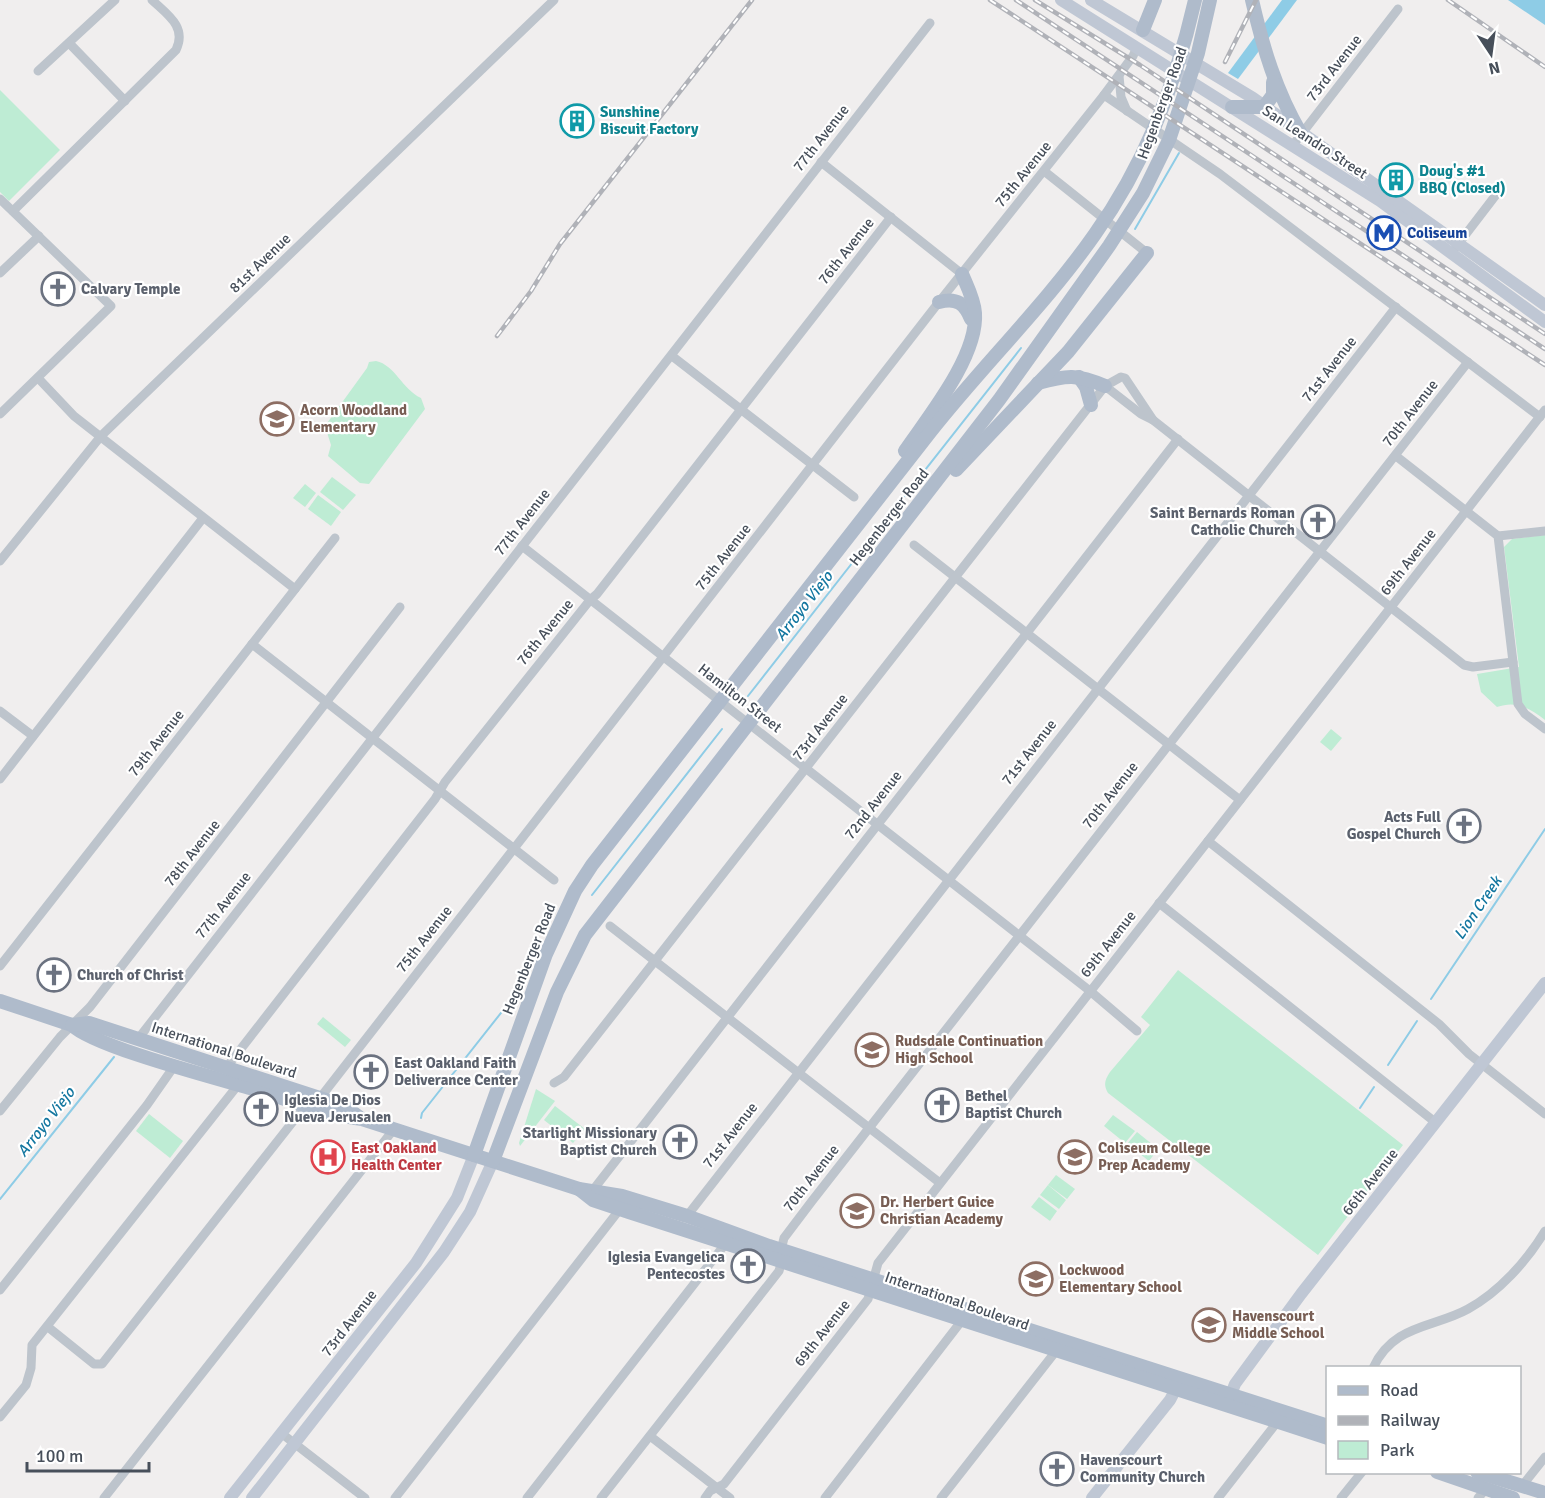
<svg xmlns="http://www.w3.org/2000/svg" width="1545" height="1498" font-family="Signika,sans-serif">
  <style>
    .green { fill: #beecd4 }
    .water { fill: #8ecce6 }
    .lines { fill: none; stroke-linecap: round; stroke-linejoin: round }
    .stream { stroke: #8ecce6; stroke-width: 2 }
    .street { stroke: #bdc4cc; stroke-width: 9 }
    .secondary { stroke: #bfc7d4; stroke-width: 12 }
    .primary { stroke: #afbbcb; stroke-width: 14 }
    .rail-casing { stroke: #b0b2b8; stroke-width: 4.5 }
    .rail { stroke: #fff; stroke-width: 2; stroke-dasharray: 7; stroke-linecap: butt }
    .labels { text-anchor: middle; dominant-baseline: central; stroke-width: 4.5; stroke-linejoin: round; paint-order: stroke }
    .street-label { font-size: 15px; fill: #474f5a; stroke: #fff }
    .culture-label { font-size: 15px; font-weight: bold; fill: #0d838f; stroke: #fff; text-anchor: start }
    .transit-label { font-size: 15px; font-weight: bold; fill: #164399; stroke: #fff; text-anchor: start }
    .worship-label { font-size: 15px; font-weight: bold; fill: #5b616d; stroke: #fff; text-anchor: start }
    .education-label { font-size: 15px; font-weight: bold; fill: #785e54; stroke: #fff; text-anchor: start }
    .health-label { font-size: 15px; font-weight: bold; fill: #be3a42; stroke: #fff; text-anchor: start }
    .water-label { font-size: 16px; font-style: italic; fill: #1477a0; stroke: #fff }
  </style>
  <rect width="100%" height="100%" fill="#f0eeee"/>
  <!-- green -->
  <g class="green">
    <path d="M0,90L60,150L9,201L0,192Z"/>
    <path d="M376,361C395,365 402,389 421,398L425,409L369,484L360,483L328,456L331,445L325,426L367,368L369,362Z"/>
    <path d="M332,477L356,495L343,510L320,492Z"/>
    <path d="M305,484L316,493L305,507L293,498Z"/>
    <path d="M318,495L341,512L331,526L308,509Z"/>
    <path d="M1545,535V720C1530,708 1516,700 1497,707L1481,692L1477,674L1519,667L1504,547L1512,539Z"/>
    <path d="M1331,729L1342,738L1331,751L1320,742Z"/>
    <path d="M1178,970L1403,1145L1318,1255L1108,1093C1103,1084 1105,1080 1110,1072L1150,1025L1141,1017Z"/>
    <path d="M323,1017L351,1040L345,1047L317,1024Z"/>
    <path d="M536,1089L555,1101L520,1146L519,1143Z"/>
    <path d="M555,1106L585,1129L573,1143L544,1120Z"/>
    <path d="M149,1114L183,1141L170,1158L136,1131Z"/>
    <path d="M1113,1115L1135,1131L1125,1143L1104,1126Z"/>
    <path d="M1137,1132L1158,1149L1149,1161L1127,1144Z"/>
    <path d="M1056,1175L1075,1189L1067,1199L1048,1185Z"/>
    <path d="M1048,1185L1066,1200L1059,1209L1040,1195Z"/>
    <path d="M1039,1197L1057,1211L1050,1221L1031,1207Z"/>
  </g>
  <!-- water -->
  <g class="water">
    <path d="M1282,0H1297L1238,79L1228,73Z"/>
    <path d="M1508,0H1545V25Z"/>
  </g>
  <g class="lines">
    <!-- stream -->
    <g class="stream">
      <path d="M1135,229L1179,153"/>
      <path d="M892,512L1021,348"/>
      <path d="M748,696L878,530"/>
      <path d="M592,895L722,729"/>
      <path d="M1431,999L1545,829"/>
      <path d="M1388,1065L1417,1021"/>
      <path d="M1360,1108L1374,1087"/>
      <path d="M421,1118L422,1113L508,1004"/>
      <path d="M0,1199L114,1057"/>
    </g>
    <!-- street -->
    <g class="street">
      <path d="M69,43L125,101"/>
      <path d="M38,71L115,0"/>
      <path d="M1119,76L1121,97L1127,111"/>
      <path d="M1104,95L1220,174L1540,417"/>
      <path d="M1293,145L1398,9"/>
      <path d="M821,162L962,274"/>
      <path d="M1044,171L1147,253"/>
      <path d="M0,199L111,306L0,414"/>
      <path d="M13,211L176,50C187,27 168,15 152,0"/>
      <path d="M1456,247L1502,187"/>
      <path d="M0,273L39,236"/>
      <path d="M672,356L854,497"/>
      <path d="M38,378L74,416L295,589"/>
      <path d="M1105,386L1141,414L1153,420L1464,665L1473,667L1513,662"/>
      <path d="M1396,456L1498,536L1518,704L1525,714L1545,729"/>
      <path d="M1498,536L1545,531"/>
      <path d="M914,545L1240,800"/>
      <path d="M522,546L1090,991L1137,1031"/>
      <path d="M0,561L101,436L554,0"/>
      <path d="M252,644L554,880"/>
      <path d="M0,711L33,736"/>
      <path d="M0,779L203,518"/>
      <path d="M1208,841L1439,1024L1469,1054L1545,1114"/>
      <path d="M1159,903L1435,1122"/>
      <path d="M610,926L940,1183"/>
      <path d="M0,966L335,538"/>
      <path d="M138,1039L930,23"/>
      <path d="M226,1068L435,799L445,782L590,600L597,594L891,217"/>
      <path d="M554,1083L564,1077L1105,386L1121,377L1125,378L1153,420"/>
      <path d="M320,1098L939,302L1104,95L1133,56L1137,47"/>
      <path d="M0,1111L60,1037L90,1007L400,607"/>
      <path d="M593,1190L1178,439"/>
      <path d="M687,1216L1396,307"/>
      <path d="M781,1250L784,1238L812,1201L1468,362"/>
      <path d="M0,1290L147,1105L175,1065"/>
      <path d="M48,1327L94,1364H102L306,1105"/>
      <path d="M1373,1368C1393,1324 1434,1328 1468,1309C1499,1292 1527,1261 1545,1231"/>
      <path d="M0,1417L26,1385L31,1368L32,1345L238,1085"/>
      <path d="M281,1433L365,1498"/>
      <path d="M650,1436L730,1498"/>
      <path d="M1522,1486L1545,1457"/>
      <path d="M104,1498L394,1129"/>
      <path d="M395,1498L620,1209"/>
      <path d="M527,1498L726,1243"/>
      <path d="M601,1498L779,1271L782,1260"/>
      <path d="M705,1498L710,1491L724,1484L868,1299L878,1263L1545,410"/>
      <path d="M825,1498L963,1319"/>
      <path d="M941,1498L1056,1351"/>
      <path d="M1218,1498L1278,1421"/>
      <path d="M1341,1498L1362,1472"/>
      <path d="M1478,1498L1486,1489"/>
    </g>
    <!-- secondary -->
    <g class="secondary">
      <path d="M1061,0L1380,201L1545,322"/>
      <path d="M1091,0L1253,98L1545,305"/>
      <path d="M1228,1402L1235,1384L1301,1294L1545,983"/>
      <path d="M230,1498L416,1263L457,1198L474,1155"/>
      <path d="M252,1498L444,1252L470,1212L493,1161"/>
      <path d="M1092,1498L1170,1400L1180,1381"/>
    </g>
    <!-- primary -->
    <g class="primary">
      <path d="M1252,0C1263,48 1276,91 1301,134"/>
      <path d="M1143,30L1155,0"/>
      <path d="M1232,107H1264L1273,95V82"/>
      <path d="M939,302C957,297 965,304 971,319"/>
      <path d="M1079,377L1086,387L1091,405"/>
      <path d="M1038,383C1067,375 1077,374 1105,386"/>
      <path d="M905,451C929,416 978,356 975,313C974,299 967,286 962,274"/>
      <path d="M956,470L1068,352L1147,253"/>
      <path d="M0,1001L72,1025C94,1047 220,1079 256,1090C291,1100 326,1115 362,1119L579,1189L622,1196L687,1216L769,1246L1328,1426"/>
      <path d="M72,1025L89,1023L335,1103L347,1108L359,1117"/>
      <path d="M474,1155L546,954L575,891L592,865C705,720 819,576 931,431C984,364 1046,304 1095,234C1145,164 1176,84 1195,0"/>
      <path d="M493,1161L557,992L585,935L999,400L1109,246L1143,193L1169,140L1198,53L1210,0"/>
      <path d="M579,1189L593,1200L629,1212L1328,1438"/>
      <path d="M1437,1472L1513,1498"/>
      <path d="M1477,1472L1545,1493"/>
    </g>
    <defs>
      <g id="rail">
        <path d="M990,0L1545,365"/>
        <path d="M1016,0L1545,349"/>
        <path d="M1035,0L1140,65L1545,334"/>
        <path d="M1448,0L1545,67"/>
        <path d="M1225,62L1256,0"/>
        <path d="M497,336L531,291L560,244L752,0"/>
      </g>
    </defs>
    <!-- rail casing -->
    <use href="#rail" class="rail-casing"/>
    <!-- rail -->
    <use href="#rail" class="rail"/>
  </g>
  <!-- icons -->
  <defs>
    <symbol id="building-ring" viewBox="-11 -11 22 22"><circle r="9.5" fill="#fff" stroke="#0f9aa8" stroke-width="1.5"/><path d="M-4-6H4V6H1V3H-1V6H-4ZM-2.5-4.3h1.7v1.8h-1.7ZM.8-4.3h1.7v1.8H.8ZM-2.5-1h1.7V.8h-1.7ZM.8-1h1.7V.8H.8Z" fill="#0f9aa8"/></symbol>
    <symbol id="metro-ring" viewBox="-11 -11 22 22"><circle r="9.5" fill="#fff" stroke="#1a4fb4" stroke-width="1.5"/><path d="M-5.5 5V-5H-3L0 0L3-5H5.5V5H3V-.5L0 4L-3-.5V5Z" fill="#1a4fb4"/></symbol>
    <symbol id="church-ring" viewBox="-11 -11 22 22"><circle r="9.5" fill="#fff" stroke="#6b7280" stroke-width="1.5"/><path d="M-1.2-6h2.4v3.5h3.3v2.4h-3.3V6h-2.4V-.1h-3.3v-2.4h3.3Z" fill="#6b7280"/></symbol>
    <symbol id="school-ring" viewBox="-11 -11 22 22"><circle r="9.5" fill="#fff" stroke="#8d6e63" stroke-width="1.5"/><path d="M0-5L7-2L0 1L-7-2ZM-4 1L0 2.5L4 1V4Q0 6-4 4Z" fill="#8d6e63"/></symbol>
    <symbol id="hospital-ring" viewBox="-11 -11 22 22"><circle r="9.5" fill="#fff" stroke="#e0444e" stroke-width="1.5"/><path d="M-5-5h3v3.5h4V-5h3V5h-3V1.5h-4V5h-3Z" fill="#e0444e"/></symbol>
  </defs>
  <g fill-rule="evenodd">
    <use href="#building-ring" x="558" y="102" width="38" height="38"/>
    <use href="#building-ring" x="1377" y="161" width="38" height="38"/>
    <use href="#metro-ring" x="1365" y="214" width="38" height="38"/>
    <use href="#church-ring" x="39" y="270" width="38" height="38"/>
    <use href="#school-ring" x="258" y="400" width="38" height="38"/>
    <use href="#church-ring" x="1299" y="503" width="38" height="38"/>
    <use href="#church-ring" x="1445" y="807" width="38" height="38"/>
    <use href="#church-ring" x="35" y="956" width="38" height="38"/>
    <use href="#school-ring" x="853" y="1031" width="38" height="38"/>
    <use href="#church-ring" x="352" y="1053" width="38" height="38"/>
    <use href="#church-ring" x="923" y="1086" width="38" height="38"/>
    <use href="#church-ring" x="242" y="1090" width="38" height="38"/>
    <use href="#church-ring" x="661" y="1123" width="38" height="38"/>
    <use href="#hospital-ring" x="309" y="1138" width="38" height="38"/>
    <use href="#school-ring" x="1056" y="1138" width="38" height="38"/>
    <use href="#school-ring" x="838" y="1192" width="38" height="38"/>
    <use href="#church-ring" x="729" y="1247" width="38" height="38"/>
    <use href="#school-ring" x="1017" y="1260" width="38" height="38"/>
    <use href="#school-ring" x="1190" y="1306" width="38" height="38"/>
    <use href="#church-ring" x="1038" y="1450" width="38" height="38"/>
  </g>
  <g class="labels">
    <!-- street labels -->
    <g class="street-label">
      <text transform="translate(1334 68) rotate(-52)">73rd Avenue</text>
      <text transform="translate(1162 103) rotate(-70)">Hegenberger Road</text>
      <text transform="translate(821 138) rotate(-52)">77th Avenue</text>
      <text transform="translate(1315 142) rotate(33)">San Leandro Street</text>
      <text transform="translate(1023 174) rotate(-51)">75th Avenue</text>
      <text transform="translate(846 251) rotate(-52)">76th Avenue</text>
      <text transform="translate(260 263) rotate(-44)">81st Avenue</text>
      <text transform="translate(1329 369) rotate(-52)">71st Avenue</text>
      <text transform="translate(1410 413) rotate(-52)">70th Avenue</text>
      <text transform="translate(889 517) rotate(-52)">Hegenberger Road</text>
      <text transform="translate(522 522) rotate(-52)">77th Avenue</text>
      <text transform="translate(723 557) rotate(-52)">75th Avenue</text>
      <text transform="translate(1408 562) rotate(-52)">69th Avenue</text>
      <text transform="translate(545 632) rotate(-51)">76th Avenue</text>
      <text transform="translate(740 698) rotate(38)">Hamilton Street</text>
      <text transform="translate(820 727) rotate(-52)">73rd Avenue</text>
      <text transform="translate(156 743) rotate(-52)">79th Avenue</text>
      <text transform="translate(1029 752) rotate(-52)">71st Avenue</text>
      <text transform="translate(1110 795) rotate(-52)">70th Avenue</text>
      <text transform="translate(873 805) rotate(-52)">72nd Avenue</text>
      <text transform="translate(192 853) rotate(-52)">78th Avenue</text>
      <text transform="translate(223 905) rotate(-52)">77th Avenue</text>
      <text transform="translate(424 939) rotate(-52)">75th Avenue</text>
      <text transform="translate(1108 944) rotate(-52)">69th Avenue</text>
      <text transform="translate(529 959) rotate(-68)">Hegenberger Road</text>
      <text transform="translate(224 1050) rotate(18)">International Boulevard</text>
      <text transform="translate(730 1135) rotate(-52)">71st Avenue</text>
      <text transform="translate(811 1178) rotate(-52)">70th Avenue</text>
      <text transform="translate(1370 1182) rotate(-52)">66th Avenue</text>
      <text transform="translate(957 1301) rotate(19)">International Boulevard</text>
      <text transform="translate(349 1323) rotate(-52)">73rd Avenue</text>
      <text transform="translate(822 1333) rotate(-52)">69th Avenue</text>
    </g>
    <!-- culture labels -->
    <g class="culture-label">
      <text x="600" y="112">Sunshine<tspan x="600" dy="17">Biscuit Factory</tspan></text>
      <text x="1419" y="171">Doug's #1<tspan x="1419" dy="17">BBQ (Closed)</tspan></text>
    </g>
    <!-- transit labels -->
    <g class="transit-label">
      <text x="1407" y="233">Coliseum</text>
    </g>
    <!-- worship labels -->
    <g class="worship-label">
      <text x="81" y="289">Calvary Temple</text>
      <text x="1295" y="513" text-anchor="end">Saint Bernards Roman<tspan x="1295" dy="17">Catholic Church</tspan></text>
      <text x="1441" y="817" text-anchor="end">Acts Full<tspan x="1441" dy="17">Gospel Church</tspan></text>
      <text x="77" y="975">Church of Christ</text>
      <text x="394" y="1063">East Oakland Faith<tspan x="394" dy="17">Deliverance Center</tspan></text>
      <text x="965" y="1096">Bethel<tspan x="965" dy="17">Baptist Church</tspan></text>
      <text x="284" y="1100">Iglesia De Dios<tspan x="284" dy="17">Nueva Jerusalen</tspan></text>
      <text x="657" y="1133" text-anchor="end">Starlight Missionary<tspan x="657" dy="17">Baptist Church</tspan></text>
      <text x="725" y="1257" text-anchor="end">Iglesia Evangelica<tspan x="725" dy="17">Pentecostes</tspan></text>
      <text x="1080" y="1460">Havenscourt<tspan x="1080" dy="17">Community Church</tspan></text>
    </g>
    <!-- education labels -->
    <g class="education-label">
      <text x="300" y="410">Acorn Woodland<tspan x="300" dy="17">Elementary</tspan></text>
      <text x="895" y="1041">Rudsdale Continuation<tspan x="895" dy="17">High School</tspan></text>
      <text x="1098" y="1148">Coliseum College<tspan x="1098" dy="17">Prep Academy</tspan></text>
      <text x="880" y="1202">Dr. Herbert Guice<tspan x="880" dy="17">Christian Academy</tspan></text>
      <text x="1059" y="1270">Lockwood<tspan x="1059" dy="17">Elementary School</tspan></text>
      <text x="1232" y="1316">Havenscourt<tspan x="1232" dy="17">Middle School</tspan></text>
    </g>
    <!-- health labels -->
    <g class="health-label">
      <text x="351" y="1148">East Oakland<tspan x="351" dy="17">Health Center</tspan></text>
    </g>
    <!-- water labels -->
    <g class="water-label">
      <text transform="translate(804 606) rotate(-52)">Arroyo Viejo</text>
      <text transform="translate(1478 908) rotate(-56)">Lion Creek</text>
      <text transform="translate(46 1122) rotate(-52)">Arroyo Viejo</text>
    </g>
  </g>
  <!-- legend -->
  <rect x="1326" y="1366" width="195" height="108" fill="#ffffff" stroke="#b5b9bd" stroke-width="1.5"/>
  <rect x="1338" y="1386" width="30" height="9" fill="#afbbcb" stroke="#b5b9bd" stroke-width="1.5"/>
  <text x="1380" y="1396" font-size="18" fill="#474f5a">Road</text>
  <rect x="1338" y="1416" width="30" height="9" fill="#b0b2b8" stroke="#b5b9bd" stroke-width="1.5"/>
  <text x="1380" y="1426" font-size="18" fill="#474f5a">Railway</text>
  <rect x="1338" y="1441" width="30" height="18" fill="#beecd4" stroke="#b5b9bd" stroke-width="1.5"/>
  <text x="1380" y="1456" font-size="18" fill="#474f5a">Park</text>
  <!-- north arrow -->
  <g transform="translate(1491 54) rotate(167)" stroke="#ffffff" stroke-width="4.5" paint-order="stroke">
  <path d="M0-4.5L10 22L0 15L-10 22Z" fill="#474f5a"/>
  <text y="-9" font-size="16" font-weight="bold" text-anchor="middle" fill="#474f5a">N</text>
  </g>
  <!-- scale -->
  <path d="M27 1462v9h122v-9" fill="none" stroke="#474f5a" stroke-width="3"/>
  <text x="36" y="1462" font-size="18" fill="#474f5a" stroke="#ffffff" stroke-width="4.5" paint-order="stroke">100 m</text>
</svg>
